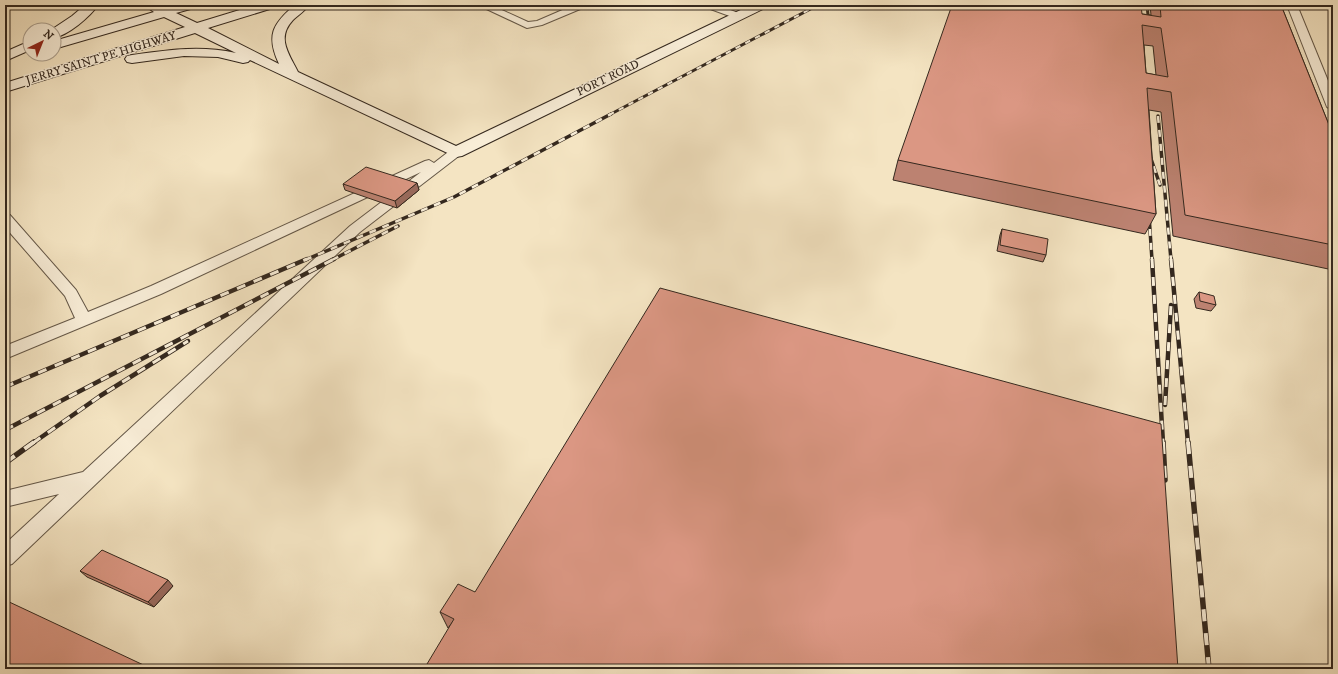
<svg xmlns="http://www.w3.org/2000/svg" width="1338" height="674" font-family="'IM FELL DW Pica',serif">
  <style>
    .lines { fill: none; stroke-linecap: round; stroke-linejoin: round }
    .lane-casing { stroke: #645747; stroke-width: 2 }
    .secondary-casing { stroke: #34281e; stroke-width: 2 }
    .lane { fill: #f8edd7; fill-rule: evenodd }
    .secondary { fill: #f8edd7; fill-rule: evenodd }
    .rail-far3-casing { stroke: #34281e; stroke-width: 3 }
    .rail-far2-casing { stroke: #34281e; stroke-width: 3.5 }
    .rail-far1-casing { stroke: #34281e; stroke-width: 4.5 }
    .rail-casing { stroke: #34281e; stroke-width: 5.5 }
    .rail-far3 { stroke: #f8edd7; stroke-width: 2; stroke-dasharray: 5.5; stroke-linecap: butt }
    .rail-far2 { stroke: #f8edd7; stroke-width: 2.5; stroke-dasharray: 7; stroke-linecap: butt }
    .rail-far1 { stroke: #f8edd7; stroke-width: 3; stroke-dasharray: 9; stroke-linecap: butt }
    .rail { stroke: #f8edd7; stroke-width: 4; stroke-dasharray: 12; stroke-linecap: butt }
    .wall { fill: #bc8271; stroke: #34281e; fill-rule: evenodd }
    .shaded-wall { fill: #996a5c; stroke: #34281e }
    .building { fill: #db9783; stroke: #34281e; fill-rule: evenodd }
    .labels { text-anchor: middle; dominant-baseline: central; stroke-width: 3; stroke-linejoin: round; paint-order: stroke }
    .far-street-label { font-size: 12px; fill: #34281e; stroke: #f8edd7 }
  </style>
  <rect width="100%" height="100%" fill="#f4e4c2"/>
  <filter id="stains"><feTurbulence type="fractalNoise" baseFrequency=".005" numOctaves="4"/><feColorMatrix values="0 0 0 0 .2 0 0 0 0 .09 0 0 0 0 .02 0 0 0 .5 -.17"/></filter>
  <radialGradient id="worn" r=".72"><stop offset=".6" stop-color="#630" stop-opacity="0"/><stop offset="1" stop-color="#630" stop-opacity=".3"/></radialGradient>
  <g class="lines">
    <defs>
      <g id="lane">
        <path d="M478,5H491L528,22L537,21L574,5H587L585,7L542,25L527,28Z"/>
        <path d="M703,5H717L741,14L743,16L738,19L735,18L705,7Z"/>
        <path d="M1287,5H1297L1333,93V110L1327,107Z"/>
        <path d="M456,148L460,149L462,152L460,155L360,232L12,564L5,566V544L59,494L5,507V491L83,472L350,226L421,172L161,294L5,359V346L75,318L65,296L5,227V214L10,215L76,290L88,312L151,286L425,161L429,160L434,163L452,149Z"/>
      </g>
      <g id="secondary">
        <path d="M85,5H98C90,17 68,35 54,38V30H51L72,16Z"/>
        <path d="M144,5H160L166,8L176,5H196L194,8L176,13L197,23L256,5H275L273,8L208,28L279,64C266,36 272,24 295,5H309C305,11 298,15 293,20C276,38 289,54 298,72L456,146L751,5H767L765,8L462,156L456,157L250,60L248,62L243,63L218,57L184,56L132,63L127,62L125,59L127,56L132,55C168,50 200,45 236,53L195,33L5,92V83L185,27L164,17L54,49V41L154,12Z"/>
        <path d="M30,41V50L5,61V52Z"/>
      </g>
    </defs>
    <!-- lane casing -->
    <use href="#lane" class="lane-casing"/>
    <!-- secondary casing -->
    <use href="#secondary" class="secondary-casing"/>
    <!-- lane -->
    <use href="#lane" class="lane"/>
    <!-- secondary -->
    <use href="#secondary" class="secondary"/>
    <defs>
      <g id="rail-far3">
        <path d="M1147,5L1149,25"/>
        <path d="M609,115L818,5"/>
      </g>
      <g id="rail-far2">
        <path d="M1158,116L1171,260"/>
        <path d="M1149,153L1160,185"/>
        <path d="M1149,215L1152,260"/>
        <path d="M305,260L454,197L611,114"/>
        <path d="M332,260L398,226"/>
      </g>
      <g id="rail-far1">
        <path d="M1152,259L1163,443"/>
        <path d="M1171,259L1188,443"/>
        <path d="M5,387L307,259"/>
        <path d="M1165,405L1171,305"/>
        <path d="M5,430L334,259"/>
        <path d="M33,443L100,396L188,341"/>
      </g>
      <g id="rail">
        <path d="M1163,442L1165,480"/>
        <path d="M1188,442L1209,669"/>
        <path d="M5,463L34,442"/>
      </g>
    </defs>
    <!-- rail-far3 casing -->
    <use href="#rail-far3" class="rail-far3-casing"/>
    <!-- rail-far2 casing -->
    <use href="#rail-far2" class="rail-far2-casing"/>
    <!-- rail-far1 casing -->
    <use href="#rail-far1" class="rail-far1-casing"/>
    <!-- rail casing -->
    <use href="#rail" class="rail-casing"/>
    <!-- rail-far3 -->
    <use href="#rail-far3" class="rail-far3"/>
    <!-- rail-far2 -->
    <use href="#rail-far2" class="rail-far2"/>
    <!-- rail-far1 -->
    <use href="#rail-far1" class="rail-far1"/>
    <!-- rail -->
    <use href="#rail" class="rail"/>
  </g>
  <!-- wall -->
  <g class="wall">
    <path d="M1150,5H1281L1333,135V270L1173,236L1161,112L1149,110L1156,214L1145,234L893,180L898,160L1142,14L1151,15ZM1144,45L1153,46L1156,75L1146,73Z"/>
    <path d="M417,183L419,190L397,208L345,190L343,184Z"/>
    <path d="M1002,229L1046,255L1043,262L997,251L1000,235Z"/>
    <path d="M1199,292L1216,305L1211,311L1196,308L1194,299Z"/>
    <path d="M80,571L173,586L154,607L87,577Z"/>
    <path d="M475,592L448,628L440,612Z"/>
  </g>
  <!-- shaded-wall -->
  <g class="shaded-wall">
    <path d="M417,183L419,190L397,208L395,201Z"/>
    <path d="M168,580L173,586L154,607L148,602Z"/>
  </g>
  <!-- building -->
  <g class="building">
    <path d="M952,5H1141L1142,14L1161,17L1160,5H1281L1333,135V245L1185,215L1171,92L1147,88L1156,214L898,160ZM1142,25L1161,28L1168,77L1146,73Z"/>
    <path d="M366,167L417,183L395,201L343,184Z"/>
    <path d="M1002,229L1048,239L1046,255L1000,245Z"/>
    <path d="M660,288L1161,424L1178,669H424L454,619L440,612L458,584L475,592Z"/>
    <path d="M1199,292L1214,296L1216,305L1200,301Z"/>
    <path d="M102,550L168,580L148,602L80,571Z"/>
    <path d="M5,600L152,669H5Z"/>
  </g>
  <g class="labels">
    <!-- far-street labels -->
    <g class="far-street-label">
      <text transform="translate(101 58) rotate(-17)">JERRY SAINT PE HIGHWAY</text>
      <text transform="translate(608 78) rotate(-26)">PORT ROAD</text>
    </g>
  </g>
  <!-- margin -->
  <rect width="1338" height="674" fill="none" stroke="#f4e4c2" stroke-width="20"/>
  <rect x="6" y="6" width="1326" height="662" fill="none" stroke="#34281e" stroke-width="2"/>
  <rect x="10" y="10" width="1318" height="654" fill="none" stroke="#34281e"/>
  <!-- north arrow -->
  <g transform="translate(42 42) rotate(43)"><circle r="19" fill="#f8edd7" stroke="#aa9e8d"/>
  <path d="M0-3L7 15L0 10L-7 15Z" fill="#8f2418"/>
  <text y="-6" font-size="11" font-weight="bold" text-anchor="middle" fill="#34281e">N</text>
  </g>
  <rect width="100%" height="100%" filter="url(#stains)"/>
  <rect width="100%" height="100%" fill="url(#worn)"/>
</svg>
